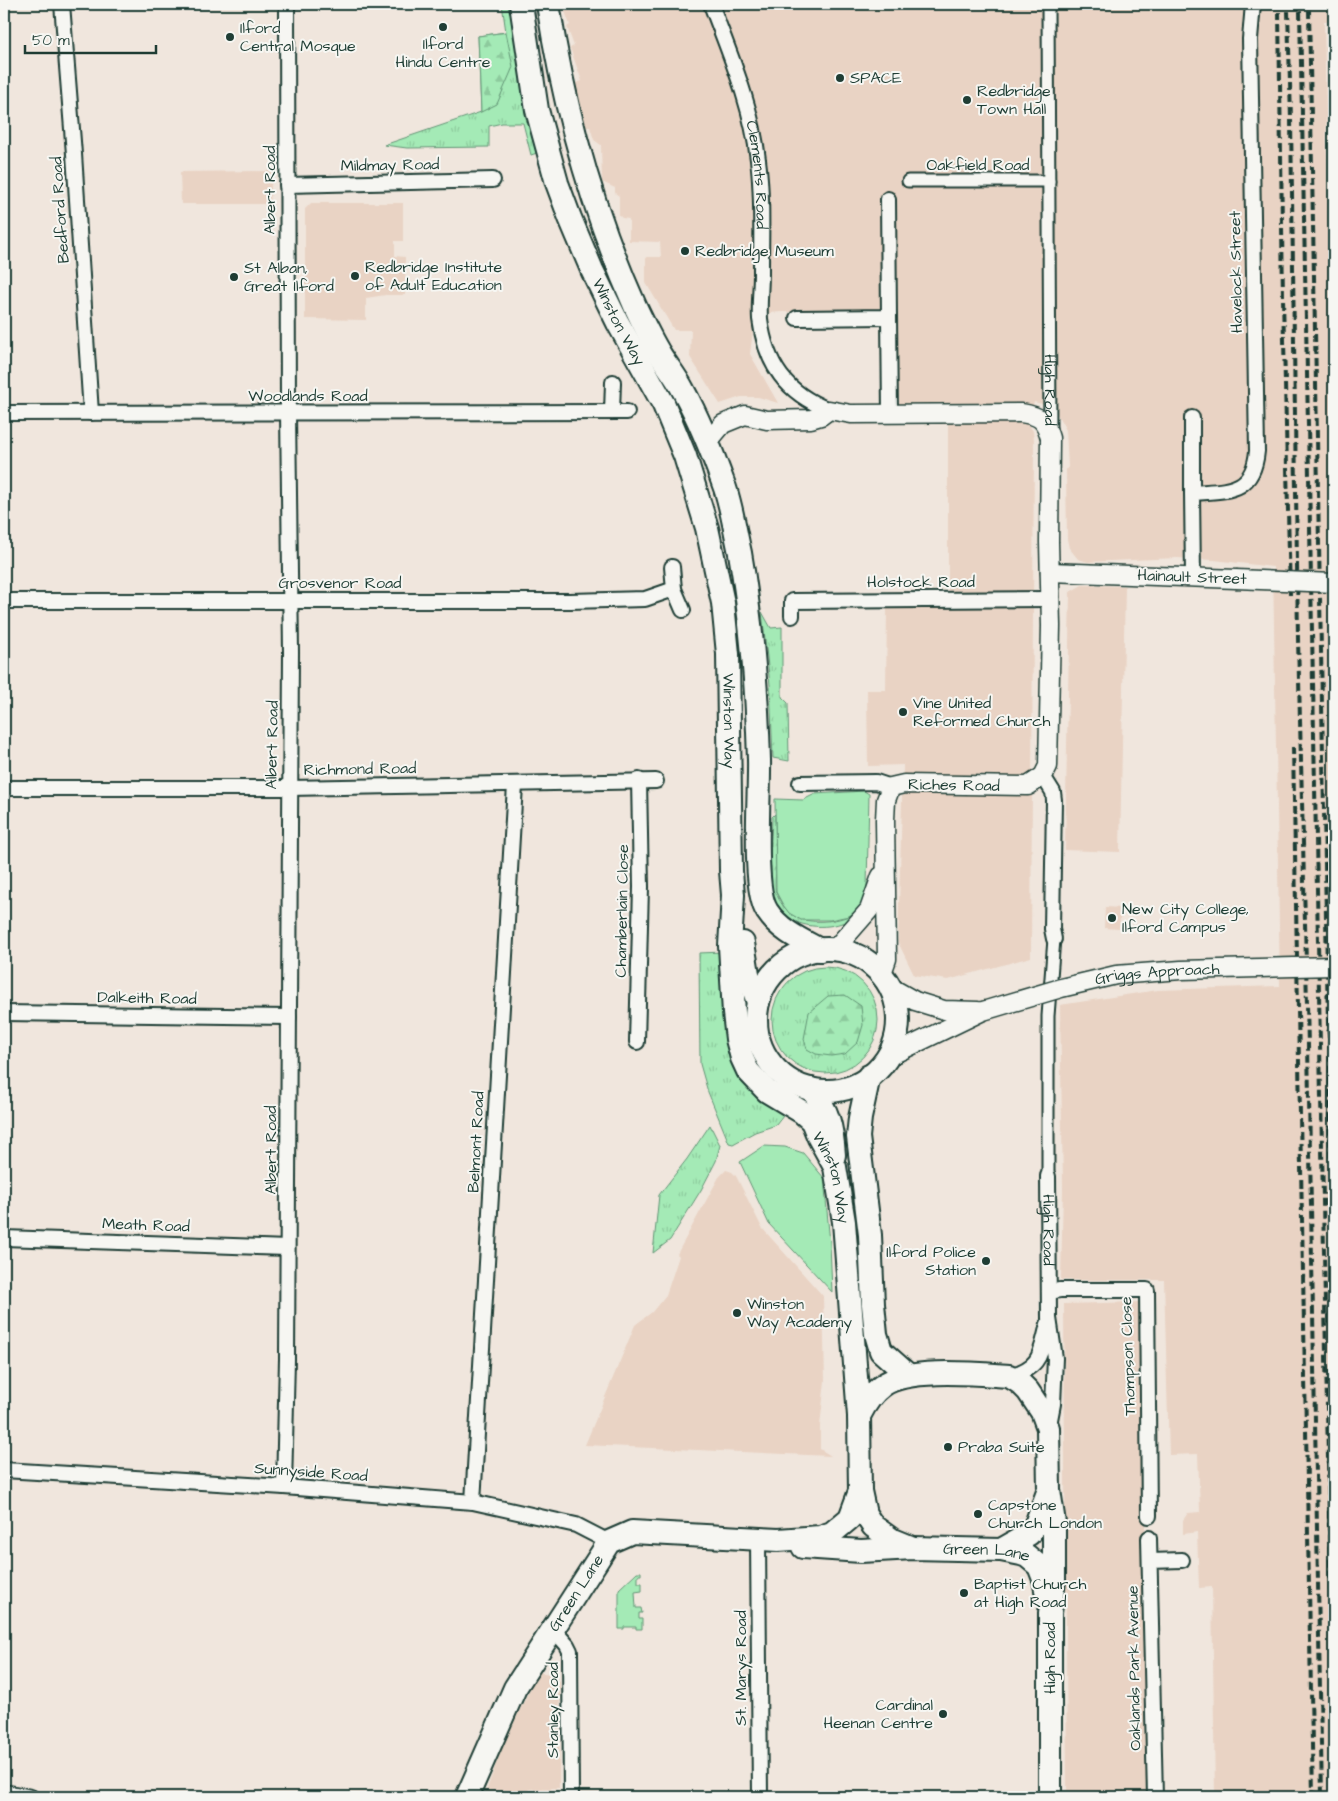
<svg xmlns="http://www.w3.org/2000/svg" width="1338" height="1801" font-family="'Architects Daughter',sans-serif">
  <style>
    .built { fill: #e9d3c4 }
    .grass { fill: url(#grass-tufts); stroke: #629475 }
    .forest { fill: url(#forest-firs); stroke: #629475 }
    .green { fill: #a4eab6; stroke: #629475 }
    .lines { fill: none; stroke-linecap: round; stroke-linejoin: round }
    .pedestrian-casing { stroke: #1f3d34; stroke-width: 15 }
    .minor-casing { stroke: #1f3d34; stroke-width: 18 }
    .tertiary-casing { stroke: #1f3d34; stroke-width: 21 }
    .primary-casing { stroke: #1f3d34; stroke-width: 26 }
    .pedestrian { stroke: #f6f6f2; stroke-width: 11 }
    .minor { stroke: #f6f6f2; stroke-width: 14 }
    .tertiary { stroke: #f6f6f2; stroke-width: 18 }
    .primary { stroke: #f6f6f2; stroke-width: 22 }
    .rail { stroke: #1f3d34; stroke-width: 4; stroke-dasharray: 8 4; stroke-linecap: butt }
    .tertiary-bridge-casing { stroke: #1f3d34; stroke-width: 21; stroke-linecap: butt }
    .tertiary-bridge { stroke: #f6f6f2; stroke-width: 18 }
    .poi-dot { fill: #1f3d34; stroke: #f6f6f2; stroke-width: 2 }
    .labels { text-anchor: middle; dominant-baseline: central; stroke-width: 4; stroke-linejoin: round; paint-order: stroke }
    .poi-label { font-size: 16px; fill: #1f3d34; stroke: #f6f6f2; text-anchor: start }
    .street-label { font-size: 16px; fill: #1f3d34; stroke: #f6f6f2 }
  </style>
  <defs>
    <pattern id="grass-tufts" width="24" height="20" patternUnits="userSpaceOnUse" patternTransform="scale(1.25)"><rect width="24" height="20" fill="#a4eab6"/><path d="M3 7l-1-3M5 7V3M7 7l1-3M15 17l-1-3M17 17v-4M19 17l1-3" fill="none" stroke="#8dca9d"/></pattern>
    <pattern id="forest-firs" width="22" height="20" patternUnits="userSpaceOnUse" patternTransform="scale(1.25)"><rect width="22" height="20" fill="#a4eab6"/><path d="M5 1l3.5 6h-7zM16 11l3.5 6h-7z" fill="#8dca9d"/></pattern>
  </defs>
  <rect width="100%" height="100%" fill="#f0e6dd"/>
  <filter id="ink" filterUnits="userSpaceOnUse"><feTurbulence type="fractalNoise" baseFrequency=".02" numOctaves="2"/><feDisplacementMap in="SourceGraphic" scale="10" xChannelSelector="R" yChannelSelector="G"/><feConvolveMatrix kernelMatrix="1 2 1 2 8 2 1 2 1" color-interpolation-filters="sRGB"/></filter>
  <g filter="url(#ink)">
    <!-- built -->
    <g class="built">
      <path d="M566,4H1334V22L1324,21L1331,355V560L1334,754V1797H1215L1212,1587L1199,1588L1197,1532L1183,1534V1520L1188,1513L1200,1512L1198,1454L1169,1455L1164,1280H1061L1063,1188L1060,1005L1158,990L1280,986L1273,567L1214,560L1177,558L1088,562L1078,559L1069,548L1067,539L1066,470L1068,467L1066,430L1057,414L1042,404L1034,402L1029,425L1033,431L1034,440L1031,957L948,980L914,975L898,942L903,765L868,766L867,690H886L887,608L948,607V403H899L895,311L782,312L755,314L750,354L778,403L758,397H741L720,404L690,357L691,330H674L646,283V257H661L660,242L629,241V219L622,218L619,215V196L615,193V188L602,182L601,145L594,140L590,127H586L576,99L579,98L574,84L582,81L570,48L574,46L567,27L570,25L563,6Z"/>
      <path d="M272,171L270,204H181L180,172Z"/>
      <path d="M311,203H403V241H395V256L405,257V295H386L366,298V320L305,319V209Z"/>
      <path d="M1082,585L1125,586L1120,852L1065,850L1070,592Z"/>
      <path d="M1105,907L1121,908L1119,929L1104,928Z"/>
      <path d="M726,1170L732,1172L736,1176L762,1228L823,1296L825,1381L820,1426V1449L831,1456L585,1445L635,1325L652,1312L666,1295L679,1256L677,1254L719,1177Z"/>
      <path d="M1141,1302L1150,1797H1067L1064,1304Z"/>
      <path d="M538,1672L550,1674L560,1681L559,1788L529,1789L526,1797H484L502,1748Z"/>
    </g>
    <!-- grass -->
    <g class="grass">
      <path d="M502,4H511L537,153L531,155L523,123H502L489,126V147L407,148L384,145L481,112L478,36L506,32Z"/>
      <path d="M762,612L771,628L782,627V697L788,703L789,761L773,758L770,685Z"/>
      <path d="M775,814C775,832 776,850 776,868C776,875 774,885 776,892C779,903 790,916 801,919C815,924 846,921 857,911C864,904 865,895 867,886C866,894 867,902 862,908C850,927 819,930 799,923C788,919 778,908 773,897C766,881 772,836 772,817Z"/>
      <path d="M723,952L761,1092L783,1116L776,1125L755,1132L733,1144L729,1143L708,1092L700,1064L699,953Z"/>
      <circle cx="825" cy="1020" r="53"/>
      <path d="M710,1125L720,1145L716,1161L701,1190L670,1240L653,1253L659,1195L687,1159Z"/>
    </g>
    <!-- forest -->
    <g class="forest">
      <path d="M506,32L513,67L497,104L481,112L478,36Z"/>
      <path d="M845,995L861,1006L863,1025L858,1042L845,1054L831,1056L816,1054L807,1049L804,1039L809,1012L828,996Z"/>
    </g>
    <!-- green -->
    <g class="green">
      <path d="M864,791L869,794L867,886L864,901L858,910L849,916L830,920H801L789,913L783,905L776,892L775,799L803,800L815,794Z"/>
      <path d="M764,1146L785,1147L803,1153L824,1178L830,1243L832,1292L769,1224L740,1162Z"/>
      <path d="M637,1572H641V1575H638V1583H642V1591L635,1592L636,1608H641L642,1613H639V1619H642V1629H636V1627H624V1629H619V1589Z"/>
    </g>
    <g class="lines">
      <defs>
        <g id="pedestrian">
          <path id="s1" d="M1048,4L1050,431"/>
          <path d="M908,181H1049"/>
          <path d="M1048,1176V1016L1054,939"/>
        </g>
        <g id="minor">
          <path d="M62,4L74,154L91,413"/>
          <path id="s2" d="M711,4C730,55 752,105 758,160C763,197 761,236 761,273C761,288 759,304 760,319C766,365 786,393 829,410"/>
          <path d="M287,185L493,180"/>
          <path d="M889,317L890,414"/>
          <path d="M797,318L889,317L888,199"/>
          <path d="M612,412L613,382"/>
          <path d="M4,413L627,412"/>
          <path d="M1192,493V418"/>
          <path d="M672,567L674,589"/>
          <path d="M1193,577L1192,493C1227,490 1253,494 1257,451L1250,39L1253,4"/>
          <path d="M4,601H570L645,599L674,589L683,610"/>
          <path d="M792,616V601L1051,599"/>
          <path d="M1043,776L1053,792L1054,800L1052,929L1054,939"/>
          <path d="M800,783L876,782L891,787"/>
          <path d="M4,788H289L656,781"/>
          <path d="M4,1013L289,1017"/>
          <path d="M637,1042L641,887L639,780"/>
          <path id="s3" d="M1048,1176L1049,1318L1055,1358L1053,1404L1049,1425"/>
          <path d="M4,1238L287,1248"/>
          <path d="M1049,1292L1060,1290H1147L1149,1516"/>
          <path d="M1009,1376C1042,1367 1040,1354 1048,1324"/>
          <path d="M4,1470L284,1487L473,1502L576,1525L609,1542"/>
          <path d="M284,1487L287,1359L291,652L288,413L287,4"/>
          <path d="M473,1502L515,785"/>
          <path d="M1149,1538L1155,1797"/>
          <path d="M758,1539L760,1797"/>
          <path d="M1150,1561L1182,1560"/>
          <path d="M553,1629L567,1645L570,1651L571,1797"/>
          <path d="M4,1792L31,1797"/>
        </g>
        <g id="tertiary">
          <path d="M707,443L723,424L745,415L767,420L811,419L821,416L829,410L851,414L1021,413C1040,416 1045,419 1050,438L1049,542L1051,626L1048,766L1043,776L1028,786L904,784L891,787L886,800L885,820L887,959L881,976"/>
          <path d="M1050,572L1236,579"/>
          <path d="M834,950L869,910L881,876"/>
          <path d="M890,987L915,1001L944,1010L978,1011"/>
          <path d="M890,1056L983,1011"/>
        </g>
        <g id="primary">
          <path id="s4" d="M521,4L537,110L557,183L570,218L592,270L618,323L664,405L685,456L707,528L723,603L728,654L731,871L733,895L730,946L734,1013L737,1039L742,1058L748,1071L767,1091L802,1112L812,1121L819,1138L835,1167L844,1222L859,1416L860,1491L865,1514L873,1526L891,1539L913,1548"/>
          <path d="M548,4C564,108 592,210 635,306C643,323 651,340 661,356C668,367 677,378 683,390C699,419 714,457 725,488C732,509 735,531 740,553C752,622 757,690 759,760C760,792 752,889 767,911C779,930 801,940 820,950"/>
          <path d="M743,943L748,974L758,1002"/>
          <circle cx="827" cy="1020" r="71"/>
          <path d="M869,1076L860,1118L858,1137L870,1235L873,1304L876,1334L881,1351L908,1375"/>
          <path d="M811,1089C829,1111 832,1127 834,1155"/>
          <path d="M859,1416C865,1404 871,1394 882,1386C906,1367 979,1374 1009,1376L1020,1383L1028,1391L1042,1412L1048,1428L1049,1490L1054,1523V1581L1050,1613V1797"/>
          <path id="s5" d="M803,1547L861,1551L913,1548L1001,1550L1021,1554L1027,1556L1039,1566L1044,1579L1047,1595"/>
          <path d="M1001,1550L1029,1534L1036,1524L1048,1492"/>
          <path id="s6" d="M467,1797L515,1688L609,1542L632,1532L778,1540L820,1537L832,1533L850,1518L860,1491"/>
        </g>
      </defs>
      <!-- pedestrian casing -->
      <use href="#pedestrian" class="pedestrian-casing"/>
      <!-- minor casing -->
      <use href="#minor" class="minor-casing"/>
      <!-- tertiary casing -->
      <use href="#tertiary" class="tertiary-casing"/>
      <!-- primary casing -->
      <use href="#primary" class="primary-casing"/>
      <!-- pedestrian -->
      <use href="#pedestrian" class="pedestrian"/>
      <!-- minor -->
      <use href="#minor" class="minor"/>
      <!-- tertiary -->
      <use href="#tertiary" class="tertiary"/>
      <!-- primary -->
      <use href="#primary" class="primary"/>
      <!-- rail -->
      <g class="rail">
        <path d="M1309,10L1328,1024L1330,1046V1127L1334,1338"/>
        <path d="M1288,11L1291,119L1298,639L1308,1045L1322,1797"/>
        <path d="M1300,11L1334,1769"/>
        <path d="M1279,12L1283,298L1290,595"/>
        <path d="M1293,747L1313,1797"/>
      </g>
      <defs>
        <g id="tertiary-bridge">
          <path d="M1236,579L1334,583"/>
          <path id="s7" d="M983,1011L1061,988L1116,975L1181,970L1334,966"/>
        </g>
      </defs>
      <!-- tertiary-bridge casing -->
      <use href="#tertiary-bridge" class="tertiary-bridge-casing"/>
      <!-- tertiary-bridge -->
      <use href="#tertiary-bridge" class="tertiary-bridge"/>
    </g>
  </g>
  <!-- markers -->
  <g class="poi-dot">
    <circle cx="443" cy="27" r="5"/>
    <circle cx="230" cy="37" r="5"/>
    <circle cx="840" cy="78" r="5"/>
    <circle cx="967" cy="100" r="5"/>
    <circle cx="685" cy="251" r="5"/>
    <circle cx="355" cy="276" r="5"/>
    <circle cx="234" cy="277" r="5"/>
    <circle cx="903" cy="712" r="5"/>
    <circle cx="1112" cy="918" r="5"/>
    <circle cx="986" cy="1261" r="5"/>
    <circle cx="737" cy="1313" r="5"/>
    <circle cx="948" cy="1447" r="5"/>
    <circle cx="978" cy="1514" r="5"/>
    <circle cx="964" cy="1593" r="5"/>
    <circle cx="943" cy="1714" r="5"/>
  </g>
  <g class="labels">
    <!-- poi labels -->
    <g class="poi-label">
      <text x="240" y="28">Ilford<tspan x="240" dy="18">Central Mosque</tspan></text>
      <text x="443" y="44" text-anchor="middle">Ilford<tspan x="443" dy="18">Hindu Centre</tspan></text>
      <text x="850" y="78">SPACE</text>
      <text x="977" y="91">Redbridge<tspan x="977" dy="18">Town Hall</tspan></text>
      <text x="695" y="251">Redbridge Museum</text>
      <text x="365" y="267">Redbridge Institute<tspan x="365" dy="18">of Adult Education</tspan></text>
      <text x="244" y="268">St Alban,<tspan x="244" dy="18">Great Ilford</tspan></text>
      <text x="913" y="703">Vine United<tspan x="913" dy="18">Reformed Church</tspan></text>
      <text x="1122" y="909">New City College,<tspan x="1122" dy="18">Ilford Campus</tspan></text>
      <text x="976" y="1252" text-anchor="end">Ilford Police<tspan x="976" dy="18">Station</tspan></text>
      <text x="747" y="1304">Winston<tspan x="747" dy="18">Way Academy</tspan></text>
      <text x="958" y="1447">Praba Suite</text>
      <text x="988" y="1505">Capstone<tspan x="988" dy="18">Church London</tspan></text>
      <text x="974" y="1584">Baptist Church<tspan x="974" dy="18">at High Road</tspan></text>
      <text x="933" y="1705" text-anchor="end">Cardinal<tspan x="933" dy="18">Heenan Centre</tspan></text>
    </g>
    <!-- street labels -->
    <g class="street-label">
      <text transform="translate(390 165) rotate(-1)">Mildmay Road</text>
      <text x="978" y="165">Oakfield Road</text>
      <text stroke="none"><textPath href="#s2" startOffset="178">Clements Road</textPath></text>
      <text transform="translate(270 190) rotate(-90)">Albert Road</text>
      <text transform="translate(60 210) rotate(-94)">Bedford Road</text>
      <text transform="translate(1236 272) rotate(-91)">Havelock Street</text>
      <text stroke="none"><textPath href="#s4" startOffset="335">Winston Way</textPath></text>
      <text stroke="none"><textPath href="#s1" startOffset="386">High Road</textPath></text>
      <text x="308" y="396">Woodlands Road</text>
      <text transform="translate(1192 577) rotate(2)">Hainault Street</text>
      <text x="921" y="582">Holstock Road</text>
      <text x="340" y="583">Grosvenor Road</text>
      <text stroke="none"><textPath href="#s4" startOffset="755">Winston Way</textPath></text>
      <text transform="translate(272 745) rotate(-89)">Albert Road</text>
      <text transform="translate(360 769) rotate(-1)">Richmond Road</text>
      <text transform="translate(954 785) rotate(1)">Riches Road</text>
      <text transform="translate(622 911) rotate(-89)">Chamberlain Close</text>
      <text stroke="none"><textPath href="#s7" startOffset="179">Griggs Approach</textPath></text>
      <text transform="translate(147 998) rotate(1)">Dalkeith Road</text>
      <text transform="translate(476 1142) rotate(-87)">Belmont Road</text>
      <text transform="translate(271 1150) rotate(-90)">Albert Road</text>
      <text stroke="none"><textPath href="#s4" startOffset="1250">Winston Way</textPath></text>
      <text transform="translate(146 1225) rotate(2)">Meath Road</text>
      <text stroke="none"><textPath href="#s3" startOffset="54">High Road</textPath></text>
      <text transform="translate(1128 1356) rotate(-92)">Thompson Close</text>
      <text transform="translate(311 1472) rotate(4)">Sunnyside Road</text>
      <text stroke="none"><textPath href="#s5" startOffset="184">Green Lane</textPath></text>
      <text stroke="none"><textPath href="#s6" startOffset="232">Green Lane</textPath></text>
      <text transform="translate(1050 1658) rotate(-90)">High Road</text>
      <text transform="translate(741 1668) rotate(-90)">St. Marys Road</text>
      <text transform="translate(1134 1668) rotate(-91)">Oaklands Park Avenue</text>
      <text transform="translate(553 1710) rotate(-90)">Stanley Road</text>
    </g>
  </g>
  <!-- margin -->
  <rect width="1338" height="1801" fill="none" stroke="#f6f6f2" stroke-width="20"/>
  <rect x="10" y="10" width="1318" height="1781" fill="none" stroke="#1f3d34" stroke-width="2" filter="url(#ink)"/>
  <!-- scale -->
  <path d="M25 45v8h131v-8" fill="none" stroke="#1f3d34" stroke-width="2.5"/>
  <text x="32" y="45" font-size="15" fill="#1f3d34" stroke="#f6f6f2" stroke-width="4" paint-order="stroke">50 m</text>
</svg>
